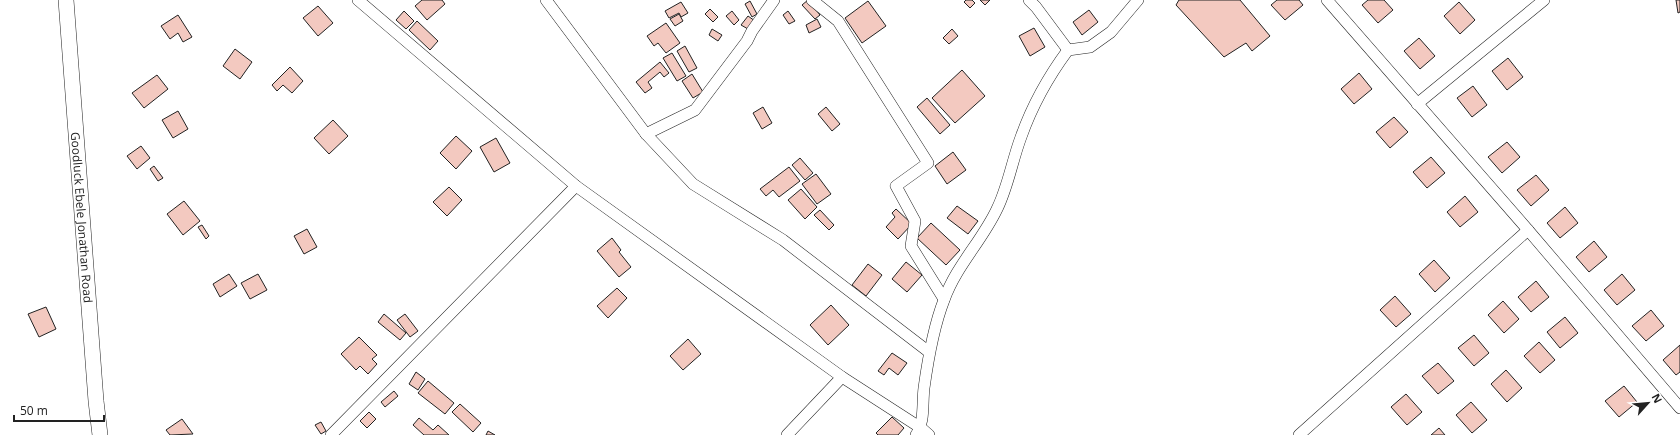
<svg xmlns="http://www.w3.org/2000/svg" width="1680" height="435" font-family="'Open Sans',sans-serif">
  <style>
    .building { fill: #f3c9c0; stroke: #222 }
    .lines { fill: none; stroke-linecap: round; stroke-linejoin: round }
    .minor-casing { stroke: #222; stroke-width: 12 }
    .secondary-casing { stroke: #222; stroke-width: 16 }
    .minor { stroke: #fff; stroke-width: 11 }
    .secondary { stroke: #fff; stroke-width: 15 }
    .labels { text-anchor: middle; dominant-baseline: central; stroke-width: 3; stroke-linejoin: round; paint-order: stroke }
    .street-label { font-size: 12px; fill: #222; stroke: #fff }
  </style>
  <rect width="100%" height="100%" fill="#fff"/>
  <!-- building -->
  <g class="building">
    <path d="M422,0H442L445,4L427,20L415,6Z"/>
    <path d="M808,0L820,15L815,19L802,5Z"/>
    <path d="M966,0H972L975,3L970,8L964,2Z"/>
    <path d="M980,0H990L985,5Z"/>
    <path d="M1179,0H1240L1270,36L1252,51L1246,43L1224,57L1176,5Z"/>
    <path d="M1277,0H1299L1303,5L1285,20L1271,5Z"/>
    <path d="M1368,0H1384L1393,10L1378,23L1362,5Z"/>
    <path d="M1676,0H1680V12L1678,13Z"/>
    <path d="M750,1L757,14L752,17L745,4Z"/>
    <path d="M868,1L886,26L862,43L845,18Z"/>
    <path d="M681,2L688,13L681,17L679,13L669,18L665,11Z"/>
    <path d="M1459,2L1475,20L1460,34L1444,16Z"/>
    <path d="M318,6L333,23L318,36L303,18Z"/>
    <path d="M710,9L718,17L713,22L705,14Z"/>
    <path d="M1089,10L1098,22L1082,35L1073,22Z"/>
    <path d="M404,11L414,21L406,29L396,20Z"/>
    <path d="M732,11L739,20L734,25L726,16Z"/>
    <path d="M788,11L795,21L789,24L783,15Z"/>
    <path d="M679,14L683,21L675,26L670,19Z"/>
    <path d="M178,15L192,37L183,42L178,33L170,39L161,26Z"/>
    <path d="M748,16L755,21L748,29L741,25Z"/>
    <path d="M817,19L821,27L809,33L806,25Z"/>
    <path d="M417,21L438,41L430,50L409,30Z"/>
    <path d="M666,23L680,43L666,53L658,43L654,46L647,36Z"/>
    <path d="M1034,28L1045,47L1030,56L1019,36Z"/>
    <path d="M712,29L722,35L718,41L709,35Z"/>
    <path d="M952,29L958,36L949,44L943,38Z"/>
    <path d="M1419,38L1435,56L1420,69L1404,51Z"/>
    <path d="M685,46L697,68L689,72L677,51Z"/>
    <path d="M235,49L252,62L240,79L223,66Z"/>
    <path d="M672,53L686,76L677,81L663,58Z"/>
    <path d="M1508,58L1523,77L1507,90L1492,71Z"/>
    <path d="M660,62L669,73L664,77L660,72L648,82L652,88L645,93L636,82Z"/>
    <path d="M290,67L303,81L292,93L283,85L277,91L272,85Z"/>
    <path d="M962,70L985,96L955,123L932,98Z"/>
    <path d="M1359,73L1372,89L1354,104L1341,89Z"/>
    <path d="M692,74L703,92L693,98L682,81Z"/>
    <path d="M157,75L168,89L144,108L132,93Z"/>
    <path d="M1473,86L1487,105L1472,117L1457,98Z"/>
    <path d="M927,98L950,125L940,134L917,107Z"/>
    <path d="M763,107L772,123L762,129L753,113Z"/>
    <path d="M826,107L840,124L832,131L818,114Z"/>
    <path d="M178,111L188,129L173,138L162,120Z"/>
    <path d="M1394,117L1408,132L1390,148L1376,132Z"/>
    <path d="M333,120L348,136L329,154L314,138Z"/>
    <path d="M456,136L472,151L456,169L440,153Z"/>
    <path d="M496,138L510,163L494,172L480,147Z"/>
    <path d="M1507,142L1520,157L1502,173L1488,157Z"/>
    <path d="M141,146L150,158L137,169L127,156Z"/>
    <path d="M953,152L966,170L947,184L935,166Z"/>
    <path d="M1431,157L1445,173L1427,188L1413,172Z"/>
    <path d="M800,158L813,173L805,180L792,165Z"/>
    <path d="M154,166L163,178L158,181L150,169Z"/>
    <path d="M789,167L800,181L779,197L773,190L766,196L760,189Z"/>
    <path d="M816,174L831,194L817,204L802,184Z"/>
    <path d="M1536,175L1549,190L1531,206L1517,190Z"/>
    <path d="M449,187L462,200L447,216L433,202Z"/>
    <path d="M801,189L817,207L805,219L788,200Z"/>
    <path d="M1465,196L1478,212L1460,227L1447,212Z"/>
    <path d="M184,201L200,221L183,235L167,214Z"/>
    <path d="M957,206L978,221L968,234L947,218Z"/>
    <path d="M1565,207L1578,223L1560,238L1547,223Z"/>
    <path d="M896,209L912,224L898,239L886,227L895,217L892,213Z"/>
    <path d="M820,210L834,225L829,230L814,215Z"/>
    <path d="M931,223L960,250L946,265L917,238Z"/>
    <path d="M202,225L209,236L206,239L198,227Z"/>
    <path d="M307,229L317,247L304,254L294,236Z"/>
    <path d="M612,238L621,250L619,252L631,267L619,277L597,251Z"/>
    <path d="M1594,241L1607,257L1589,272L1576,257Z"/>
    <path d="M1434,260L1450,278L1435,292L1419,274Z"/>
    <path d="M906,262L922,275L907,292L892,279Z"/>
    <path d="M868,264L882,275L866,296L852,285Z"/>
    <path d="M229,274L237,286L220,297L213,284Z"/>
    <path d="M258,274L267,290L250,299L241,283Z"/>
    <path d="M1622,274L1635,290L1617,305L1604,290Z"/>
    <path d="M1536,281L1549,297L1531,312L1518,297Z"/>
    <path d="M617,288L627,298L608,318L597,306Z"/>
    <path d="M1395,296L1411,314L1396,327L1380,310Z"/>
    <path d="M1503,301L1519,319L1504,333L1488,315Z"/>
    <path d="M831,305L849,325L828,345L810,325Z"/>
    <path d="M46,307L56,329L39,337L28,314Z"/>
    <path d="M1651,310L1664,326L1646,341L1632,326Z"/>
    <path d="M384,314L406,333L400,340L378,322Z"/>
    <path d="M405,314L418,331L410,337L397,320Z"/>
    <path d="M1565,317L1578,333L1560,348L1547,332Z"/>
    <path d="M1474,335L1489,353L1474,366L1458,348Z"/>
    <path d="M359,337L377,355L372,359L377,364L368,374L360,366L356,370L341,354Z"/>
    <path d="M688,339L701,354L683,370L670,356Z"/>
    <path d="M1539,342L1555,360L1540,373L1524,356Z"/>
    <path d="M1680,345V372L1676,375L1663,360Z"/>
    <path d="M892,353L907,363L898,375L889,368L884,375L878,371Z"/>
    <path d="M1438,363L1454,381L1438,394L1422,376Z"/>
    <path d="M1506,370L1522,388L1507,402L1491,384Z"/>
    <path d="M416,372L425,379L418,390L409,384Z"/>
    <path d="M428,381L454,403L445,414L418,393Z"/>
    <path d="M1624,386L1637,402L1619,417L1605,401Z"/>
    <path d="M394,391L398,396L385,407L381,402Z"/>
    <path d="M1406,394L1422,412L1407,425L1391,407Z"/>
    <path d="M1471,402L1487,420L1472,433L1456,415Z"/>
    <path d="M460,404L481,423L473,432L452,412Z"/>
    <path d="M369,412L376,419L367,428L360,421Z"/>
    <path d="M892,417L904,428L898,435H878L876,433Z"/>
    <path d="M419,418L433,430L438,425L449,435H424L413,425Z"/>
    <path d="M182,419L193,434L170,435L166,430Z"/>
    <path d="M321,422L326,431L321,434L315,425Z"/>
    <path d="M1439,428L1445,435H1431Z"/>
    <path d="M488,431L495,435H486Z"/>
  </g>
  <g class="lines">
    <defs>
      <g id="minor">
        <path d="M358,0L576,186L842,377L921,428L929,435"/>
        <path d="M546,0L646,134L693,184L783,240L929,352"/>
        <path d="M812,0L838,21L928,163L896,186L915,221L911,246L944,299"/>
        <path d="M1029,0L1036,7L1068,50"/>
        <path d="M1327,0L1528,230L1680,408"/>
        <path d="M1417,104L1544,0"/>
        <path d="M646,134L695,110L747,41L752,31L774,0"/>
        <path d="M331,435L576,186"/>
        <path d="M787,435L842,377"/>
        <path d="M916,435C925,422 922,404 924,388C928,359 933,328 944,300C956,266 982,241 997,209C1008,187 1012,161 1021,137C1032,106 1048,77 1068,50L1090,47L1111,32L1138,0"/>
        <path d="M1299,435L1528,230"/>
      </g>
      <g id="secondary">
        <path id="s1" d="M66,0L96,401L100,435"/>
      </g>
    </defs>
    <!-- minor casing -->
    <use href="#minor" class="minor-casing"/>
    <!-- secondary casing -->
    <use href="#secondary" class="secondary-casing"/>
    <!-- minor -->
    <use href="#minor" class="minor"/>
    <!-- secondary -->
    <use href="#secondary" class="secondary"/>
  </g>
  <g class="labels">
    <!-- street labels -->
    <g class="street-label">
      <text stroke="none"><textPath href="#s1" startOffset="218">Goodluck Ebele Jonathan Road</textPath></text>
    </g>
  </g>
  <!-- north arrow -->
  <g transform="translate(1648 403) rotate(63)" stroke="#ffffff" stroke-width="3" paint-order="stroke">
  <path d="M0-3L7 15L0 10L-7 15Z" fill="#222222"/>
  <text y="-6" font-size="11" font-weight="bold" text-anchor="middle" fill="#222222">N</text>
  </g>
  <!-- scale -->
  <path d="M14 415v6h90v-6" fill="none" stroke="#222222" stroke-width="2"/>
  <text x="20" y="415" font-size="12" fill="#222222" stroke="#ffffff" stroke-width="3" paint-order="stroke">50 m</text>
</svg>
